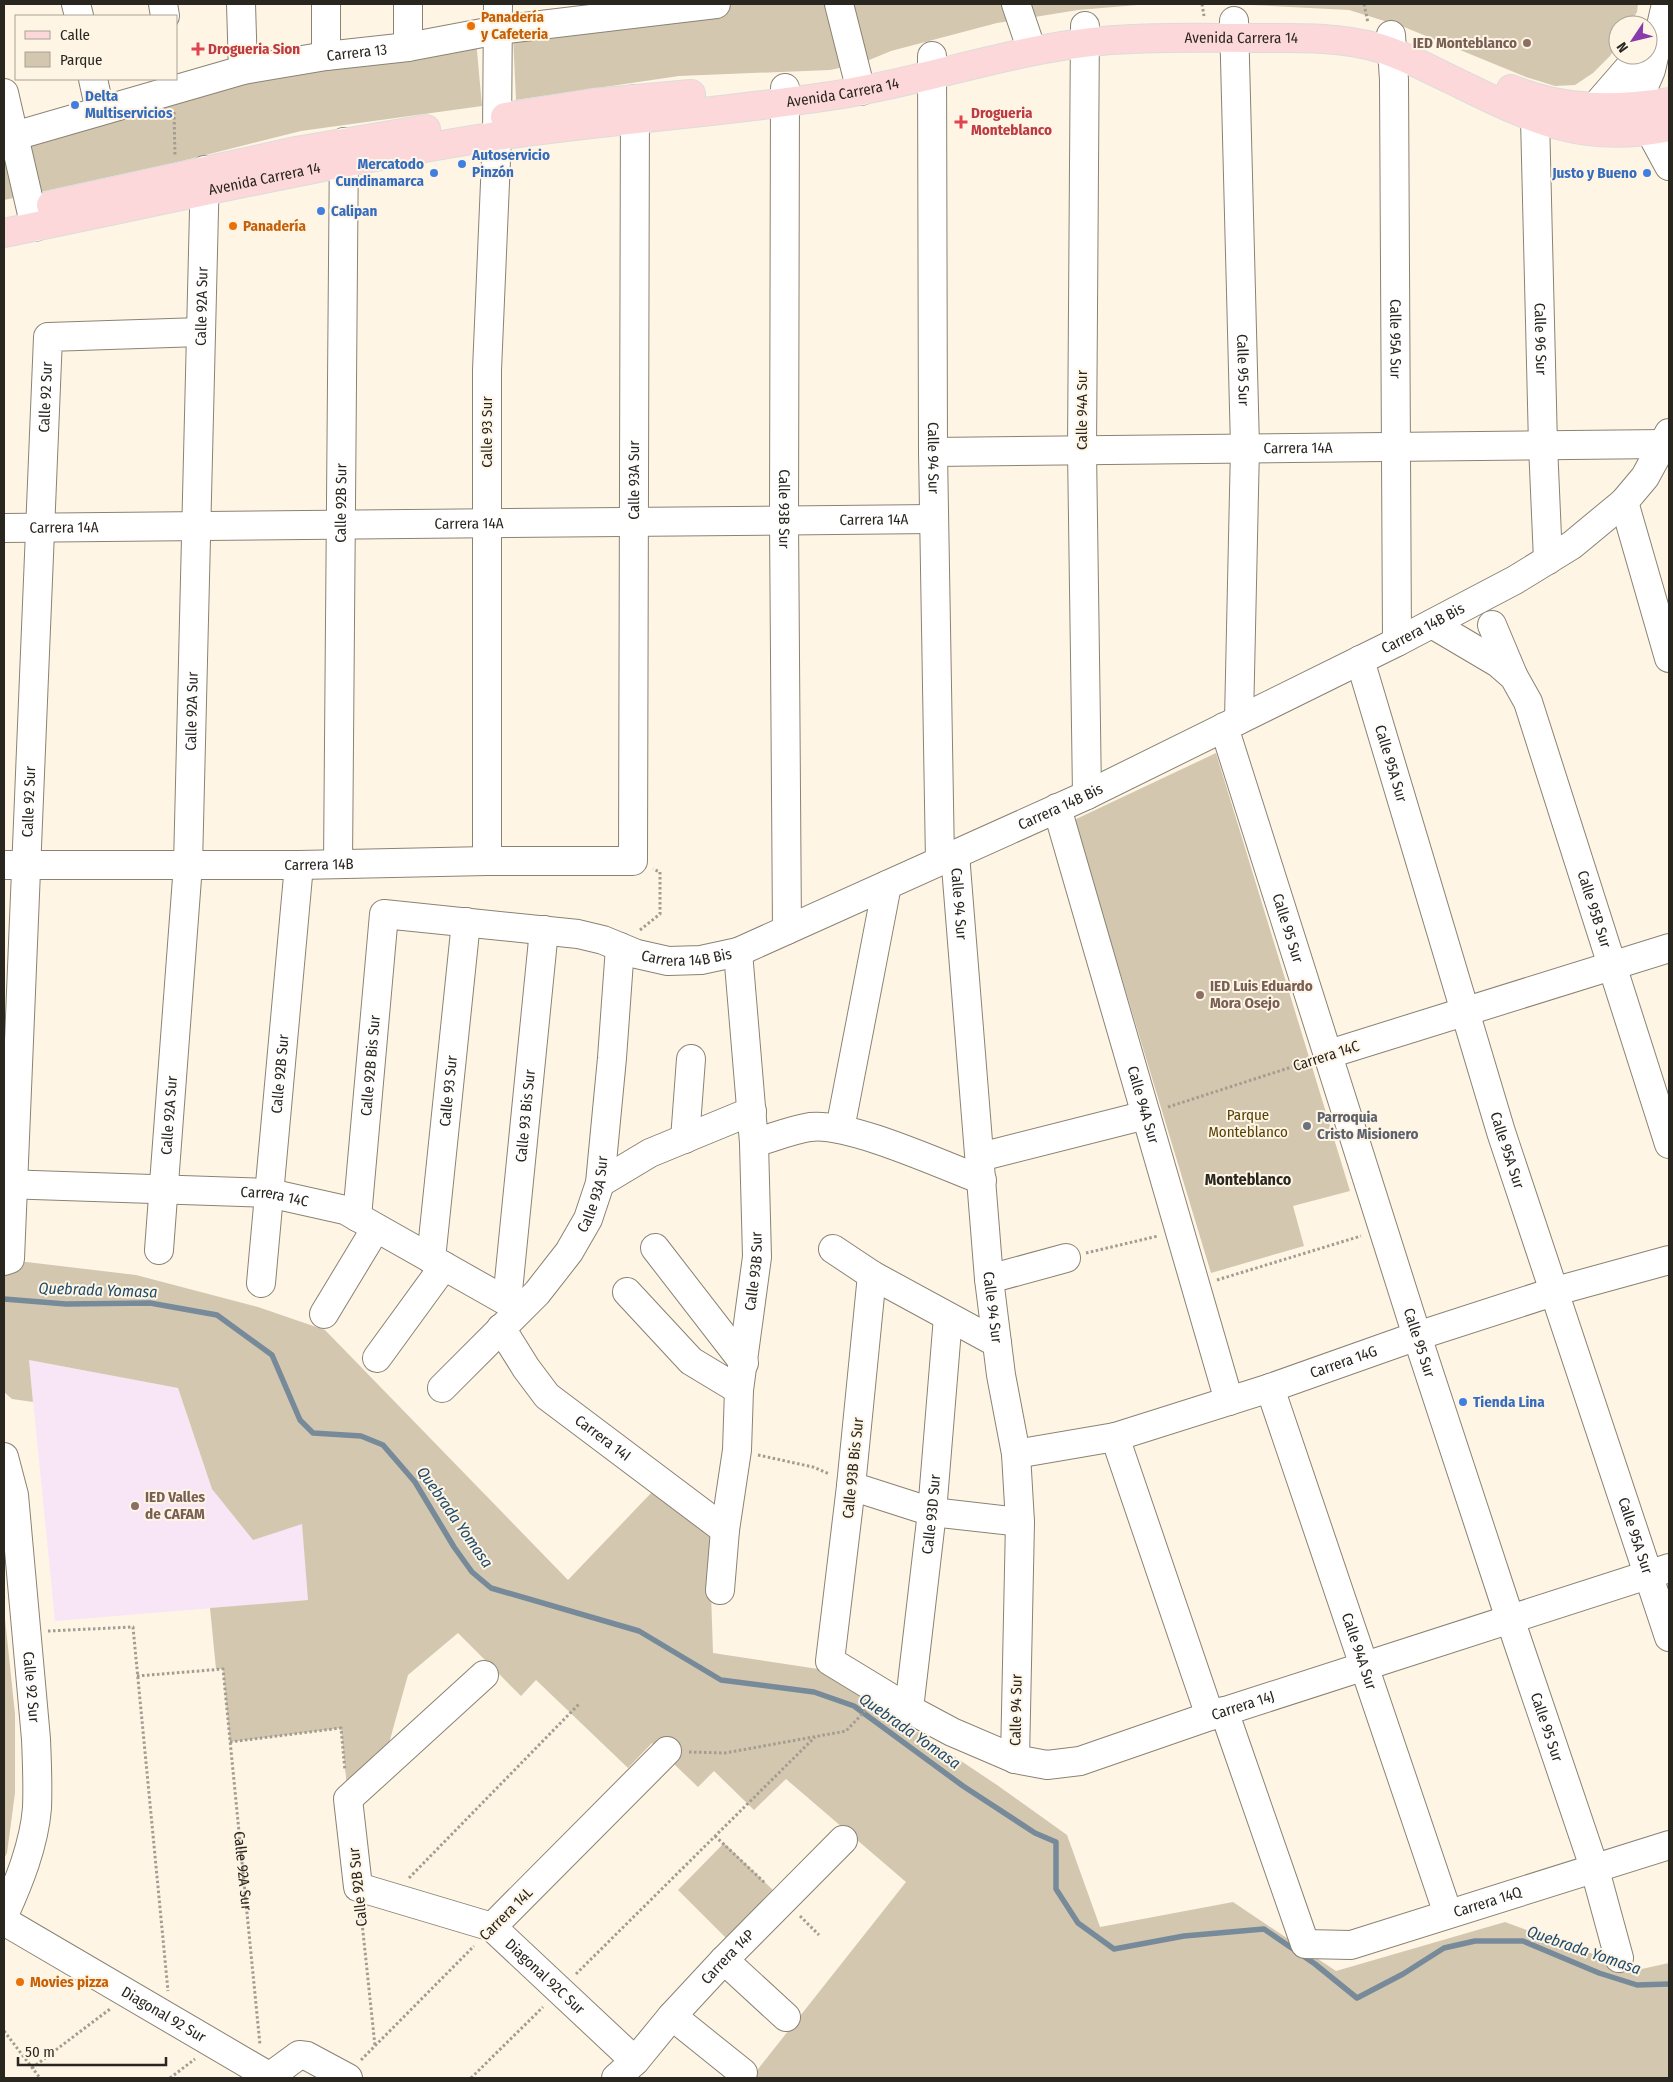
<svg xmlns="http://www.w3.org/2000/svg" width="1673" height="2082" font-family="'Fira Sans Condensed',sans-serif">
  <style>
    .education { fill: #f8e5f6 }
    .green { fill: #d4c7b0 }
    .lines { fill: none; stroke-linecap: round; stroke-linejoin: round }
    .stream { stroke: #778a9a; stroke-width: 5.5 }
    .minor-casing { stroke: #8a8374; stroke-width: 30 }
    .major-casing { stroke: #dddcdb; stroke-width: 30 }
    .path { stroke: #a39d91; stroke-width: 3; stroke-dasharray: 2.5 2.5; stroke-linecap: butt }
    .minor { stroke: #fff; stroke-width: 28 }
    .major { stroke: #fdd8da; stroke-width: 28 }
    .food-dot { fill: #e8710a; stroke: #fef5e5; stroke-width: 2 }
    .education-dot { fill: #8d6e63; stroke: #fef5e5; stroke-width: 2 }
    .health-dot { fill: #e0444e; stroke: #fef5e5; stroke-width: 2 }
    .shop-dot { fill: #3f7fe0; stroke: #fef5e5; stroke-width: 2 }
    .worship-dot { fill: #6b7280; stroke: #fef5e5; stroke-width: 2 }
    .labels { text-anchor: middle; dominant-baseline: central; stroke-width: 4; stroke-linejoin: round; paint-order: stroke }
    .food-label { font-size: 15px; font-weight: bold; fill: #c56008; stroke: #fef5e5; text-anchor: start }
    .street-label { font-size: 15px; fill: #292620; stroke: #fef5e5 }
    .education-label { font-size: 15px; font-weight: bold; fill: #785e54; stroke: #fef5e5; text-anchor: start }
    .health-label { font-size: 15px; font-weight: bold; fill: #be3a42; stroke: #fef5e5; text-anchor: start }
    .shop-label { font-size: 15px; font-weight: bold; fill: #366cbe; stroke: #fef5e5; text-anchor: start }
    .park-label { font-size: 15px; fill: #584004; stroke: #fef5e5 }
    .worship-label { font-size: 15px; font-weight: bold; fill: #5b616d; stroke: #fef5e5; text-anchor: start }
    .neighbourhood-label { font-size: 16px; font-weight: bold; fill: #292620; stroke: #fef5e5 }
    .water-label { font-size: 16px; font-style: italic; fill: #1d4b6e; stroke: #fef5e5 }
  </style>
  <rect width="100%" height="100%" fill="#fef5e5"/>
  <!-- education -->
  <path class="education" d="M29,1360L178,1388L212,1489L302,1523L309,1600L55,1621Z"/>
  <!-- green -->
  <g class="green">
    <path d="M712,4H1638L1637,12L1629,25H1618V44L1610,56L1593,73L1575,85L1555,86L1526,77L1404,27L1349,10L1231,4H1149L1078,10L997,23L891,51L862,63L830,70L679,76L516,100L513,35Z"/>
    <path d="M476,40L482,106L301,131L178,162L4,200V149L229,80Z"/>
    <path d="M1216,753L1350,1191L1293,1206L1304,1246L1211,1273L1074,820Z"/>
    <path d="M18,1261L136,1275L258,1307L325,1330L568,1580L653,1491L709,1532L713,1653L825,1670L997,1785L1067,1835L1100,1927L1233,1902L1336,1971L1505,1922L1637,1970L1669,1963V2078H751L906,1882L786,1779L754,1810L714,1771L698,1787L652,1743L628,1768L536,1680L521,1696L458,1633L408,1675L386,1754L347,1787L341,1728L230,1742L223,1669H216L210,1608L308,1600L302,1524L253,1540L212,1489L178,1388L29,1360L33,1402L12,1399L4,1392V1270Z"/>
    <path d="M4,1609L15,1714V1793L7,1853L4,1859Z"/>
    <path d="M724,1843L775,1892L728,1940L678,1890Z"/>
  </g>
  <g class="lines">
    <!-- stream -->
    <path class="stream" d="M4,1299L66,1304L150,1303L217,1315L272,1355L300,1420L313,1433L361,1436L383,1445L415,1482L454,1547L472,1572L491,1588L639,1631L721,1680L814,1692L854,1706L963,1786L1035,1833L1056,1842V1889L1078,1923L1114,1949L1184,1936L1264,1929L1315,1964L1357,1998L1403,1974L1444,1948L1475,1941H1523L1599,1973L1637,1985L1669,1984"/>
    <defs>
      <g id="minor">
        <path d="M76,4L79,16"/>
        <path d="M163,4L165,16"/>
        <path d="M241,4L243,70"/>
        <path d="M408,4V47"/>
        <path d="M839,4L861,91"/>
        <path d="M1016,4L1032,51"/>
        <path id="s2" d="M1234,21L1245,447L1239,720"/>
        <path d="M1085,26L1082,450L1087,795"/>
        <path id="s3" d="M1391,35L1394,80L1397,642"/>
        <path d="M326,56V4"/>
        <path id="s4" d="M932,56L933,452L940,861"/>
        <path d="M93,79L100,111"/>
        <path id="s5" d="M785,88L784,520L787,930"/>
        <path d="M4,93L35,227"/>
        <path id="s6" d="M1535,118L1543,445L1548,560"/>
        <path d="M1587,125L1594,108L1640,55"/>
        <path d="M1627,126L1651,70L1666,4"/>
        <path d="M1650,131L1669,166"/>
        <path id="s7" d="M4,139L243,70L326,56L408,47L498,30L716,4"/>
        <path id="s8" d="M933,452L1664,444"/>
        <path d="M1624,502L1669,658"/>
        <path id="s9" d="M4,528L934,519"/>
        <path id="s10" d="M1432,624L1498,663L1514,677L1528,702L1669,1144"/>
        <path d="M1492,625L1513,675"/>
        <path id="s11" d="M1360,660L1501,1132L1669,1637"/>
        <path id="s12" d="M1224,727L1417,1336L1510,1619L1595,1870L1619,1958"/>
        <path id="s13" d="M1057,808L1229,1401"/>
        <path id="s14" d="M955,854L989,1279L1001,1375L1016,1454L1020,1522L1015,1759"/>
        <path d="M487,861V370L497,136L498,4"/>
        <path id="s15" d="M338,864L344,142"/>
        <path id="s16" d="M4,865H299L487,861H633L635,99"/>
        <path d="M1329,1054L1669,948"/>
        <path d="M840,1129L887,885"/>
        <path d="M685,1139L691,1059"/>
        <path d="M754,1143C772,1138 791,1130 810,1127C849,1122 942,1165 982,1180"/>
        <path d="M980,1157L1146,1115"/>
        <path d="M600,1183L650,1153L752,1111"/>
        <path id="s17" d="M4,1184L269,1193L345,1210L520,1309"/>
        <path id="s18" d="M357,1217L384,914L578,934L603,940L637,954L668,961L701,960L738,952L1087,795L1397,642L1515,580L1572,545L1624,502L1645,477L1669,433"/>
        <path d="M655,1248L744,1363"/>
        <path d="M833,1249L872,1275L997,1343"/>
        <path id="s19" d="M159,1250L188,865L205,170"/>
        <path id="s20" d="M431,1259L466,922"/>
        <path id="s21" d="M4,1261L10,1259L48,337L201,332"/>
        <path id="s22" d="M872,1275L851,1486L830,1661L909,1709L952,1732L1015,1759L1047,1765L1080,1761L1210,1716L1669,1568"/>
        <path d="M989,1279L1066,1258"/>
        <path id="s23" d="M261,1283L299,865"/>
        <path d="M627,1292L691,1361L739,1390"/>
        <path id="s24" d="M507,1301L544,930"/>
        <path d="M324,1314L376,1228"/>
        <path id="s25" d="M501,1328L526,1368L547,1396L725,1530"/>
        <path d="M377,1358L444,1266"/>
        <path id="s26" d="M442,1388L537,1293L569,1252L588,1219L600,1183L612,1058L620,947"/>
        <path id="s27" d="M1270,1388L1448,1914"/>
        <path d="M1115,1437L1210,1716"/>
        <path id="s28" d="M1016,1454L1115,1437L1270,1388L1417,1336L1556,1291L1669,1260"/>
        <path id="s29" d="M4,1457L14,1495L36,1739C37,1762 38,1785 37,1808C34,1845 19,1882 4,1915"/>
        <path d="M851,1486L932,1512L1020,1522"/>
        <path id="s30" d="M720,1590L725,1530L737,1450L739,1390L757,1257L754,1143L738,952"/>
        <path id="s31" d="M484,1675L348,1799L358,1887L492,1927L635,2061"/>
        <path id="s32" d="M909,1709L932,1512L948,1317"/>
        <path id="s33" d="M1224,1711L1305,1944L1351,1945L1669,1845"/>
        <path id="s34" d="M4,1921L272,2078"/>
        <path d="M492,1927L667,1751"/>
        <path d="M724,1960L786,2017"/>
        <path d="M672,2016L743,2073"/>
        <path d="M269,2077L299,2055L307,2056L348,2078"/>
        <path id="s35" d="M616,2078L635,2061L672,2016L724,1960L843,1840"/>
      </g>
      <g id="major">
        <path d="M1511,89C1563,111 1614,110 1669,102"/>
        <path d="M505,117L593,103L691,94"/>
        <path d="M51,205L296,151L426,129"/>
        <path id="s36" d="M4,233C166,200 327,163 490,137C603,120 717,113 830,96C932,81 1028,42 1132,39C1172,37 1212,38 1252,38C1294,38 1338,36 1379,48C1403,55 1427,68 1450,79C1528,117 1580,146 1669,127"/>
      </g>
    </defs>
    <!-- minor casing -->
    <use href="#minor" class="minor-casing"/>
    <!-- major casing -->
    <use href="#major" class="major-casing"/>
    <!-- path -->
    <g class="path">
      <path d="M1202,4L1204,16"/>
      <path d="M1364,4L1368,23"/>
      <path d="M174,112L175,156"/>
      <path d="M640,930L660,914V872L653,869"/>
      <path d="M1168,1107L1307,1062"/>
      <path d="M1086,1253L1158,1236"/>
      <path d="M1217,1280L1361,1236"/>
      <path d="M758,1455L813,1467L829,1474"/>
      <path d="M48,1631L133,1627L168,1991"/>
      <path id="s1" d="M137,1676L223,1669L260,2045"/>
      <path d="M230,1742L341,1728L345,1771"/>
      <path d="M689,1752L725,1753L846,1731L866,1710"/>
      <path d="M715,1836L766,1884"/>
      <path d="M409,1878L580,1703"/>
      <path d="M361,1913L375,2046"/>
      <path d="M800,1916L819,1935"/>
      <path d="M576,1974L815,1737"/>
      <path d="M4,2031L40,2078"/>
      <path d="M361,2060L474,1946"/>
      <path d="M32,2068L110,2009"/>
      <path d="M170,2078L195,2059"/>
      <path d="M471,2078L543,2007"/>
    </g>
    <!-- minor -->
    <use href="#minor" class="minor"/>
    <!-- major -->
    <use href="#major" class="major"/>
  </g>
  <!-- markers -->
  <g class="food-dot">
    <circle cx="471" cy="26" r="5"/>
    <circle cx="233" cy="226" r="5"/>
    <circle cx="20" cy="1982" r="5"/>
  </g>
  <g class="education-dot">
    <circle cx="1527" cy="43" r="5"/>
    <circle cx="1200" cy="995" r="5"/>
    <circle cx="135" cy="1506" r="5"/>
  </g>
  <g class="health-dot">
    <path d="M195.5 41.5h5v5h5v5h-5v5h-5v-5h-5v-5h5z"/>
    <path d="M958.5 114.5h5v5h5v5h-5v5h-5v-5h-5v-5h5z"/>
  </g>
  <g class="shop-dot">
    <circle cx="75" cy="105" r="5"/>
    <circle cx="462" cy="164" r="5"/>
    <circle cx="434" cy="173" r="5"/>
    <circle cx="1647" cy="173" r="5"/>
    <circle cx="321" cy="211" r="5"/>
    <circle cx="1463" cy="1402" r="5"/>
  </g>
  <circle class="worship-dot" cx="1307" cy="1126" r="5"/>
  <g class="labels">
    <!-- food labels -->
    <g class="food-label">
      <text x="481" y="17">Panadería<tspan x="481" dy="17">y Cafeteria</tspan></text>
      <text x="243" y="226">Panadería</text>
      <text x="30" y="1982">Movies pizza</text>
    </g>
    <!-- street labels -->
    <g class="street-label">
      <text stroke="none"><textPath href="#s36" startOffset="1255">Avenida Carrera 14</textPath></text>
      <text stroke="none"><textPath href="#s7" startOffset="364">Carrera 13</textPath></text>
      <text stroke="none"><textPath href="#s36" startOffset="851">Avenida Carrera 14</textPath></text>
      <text stroke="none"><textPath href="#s36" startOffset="266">Avenida Carrera 14</textPath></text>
      <text stroke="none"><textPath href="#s19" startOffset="945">Calle 92A Sur</textPath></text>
      <text stroke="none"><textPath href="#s3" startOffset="304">Calle 95A Sur</textPath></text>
      <text stroke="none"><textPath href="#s6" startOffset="221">Calle 96 Sur</textPath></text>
      <text stroke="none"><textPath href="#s2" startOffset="349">Calle 95 Sur</textPath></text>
      <text stroke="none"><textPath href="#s21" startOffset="869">Calle 92 Sur</textPath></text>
      <text transform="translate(1082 410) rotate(-90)">Calle 94A Sur</text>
      <text transform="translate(487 432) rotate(-90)">Calle 93 Sur</text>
      <text stroke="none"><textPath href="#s8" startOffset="365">Carrera 14A</textPath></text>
      <text stroke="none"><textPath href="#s4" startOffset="402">Calle 94 Sur</textPath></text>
      <text stroke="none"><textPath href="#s16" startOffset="1010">Calle 93A Sur</textPath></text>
      <text stroke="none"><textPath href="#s15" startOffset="361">Calle 92B Sur</textPath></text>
      <text stroke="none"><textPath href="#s5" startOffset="421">Calle 93B Sur</textPath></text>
      <text stroke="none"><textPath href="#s9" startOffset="870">Carrera 14A</textPath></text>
      <text stroke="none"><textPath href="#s9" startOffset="465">Carrera 14A</textPath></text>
      <text stroke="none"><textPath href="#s9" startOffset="60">Carrera 14A</textPath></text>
      <text stroke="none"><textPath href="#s18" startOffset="1422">Carrera 14B Bis</textPath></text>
      <text stroke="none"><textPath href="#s19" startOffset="540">Calle 92A Sur</textPath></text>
      <text stroke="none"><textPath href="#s11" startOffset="108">Calle 95A Sur</textPath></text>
      <text stroke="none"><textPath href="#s21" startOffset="464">Calle 92 Sur</textPath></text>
      <text stroke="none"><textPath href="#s18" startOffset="1018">Carrera 14B Bis</textPath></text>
      <text stroke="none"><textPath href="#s16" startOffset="315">Carrera 14B</textPath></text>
      <text stroke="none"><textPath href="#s14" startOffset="50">Calle 94 Sur</textPath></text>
      <text stroke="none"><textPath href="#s10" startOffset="344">Calle 95B Sur</textPath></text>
      <text stroke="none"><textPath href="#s12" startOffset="211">Calle 95 Sur</textPath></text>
      <text stroke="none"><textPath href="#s18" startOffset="612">Carrera 14B Bis</textPath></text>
      <text transform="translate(1326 1056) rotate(-18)">Carrera 14C</text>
      <text stroke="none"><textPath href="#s18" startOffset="152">Calle 92B Bis Sur</textPath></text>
      <text stroke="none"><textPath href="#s23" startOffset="210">Calle 92B Sur</textPath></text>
      <text stroke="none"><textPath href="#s20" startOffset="169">Calle 93 Sur</textPath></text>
      <text stroke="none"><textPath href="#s13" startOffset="309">Calle 94A Sur</textPath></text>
      <text stroke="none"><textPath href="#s19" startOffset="135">Calle 92A Sur</textPath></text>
      <text stroke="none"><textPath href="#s24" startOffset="186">Calle 93 Bis Sur</textPath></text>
      <text stroke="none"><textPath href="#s11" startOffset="512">Calle 95A Sur</textPath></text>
      <text stroke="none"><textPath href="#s26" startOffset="250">Calle 93A Sur</textPath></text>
      <text stroke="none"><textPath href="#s17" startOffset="271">Carrera 14C</textPath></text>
      <text stroke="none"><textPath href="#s30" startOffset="321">Calle 93B Sur</textPath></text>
      <text stroke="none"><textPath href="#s14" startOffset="455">Calle 94 Sur</textPath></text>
      <text stroke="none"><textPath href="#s12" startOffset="646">Calle 95 Sur</textPath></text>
      <text stroke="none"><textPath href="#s28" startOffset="341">Carrera 14G</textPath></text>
      <text stroke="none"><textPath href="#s25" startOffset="152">Carrera 14I</textPath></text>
      <text transform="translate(853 1468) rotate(-84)">Calle 93B Bis Sur</text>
      <text stroke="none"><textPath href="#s32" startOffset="196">Calle 93D Sur</textPath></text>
      <text stroke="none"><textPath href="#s11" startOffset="918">Calle 95A Sur</textPath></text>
      <text stroke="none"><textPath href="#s27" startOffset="278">Calle 94A Sur</textPath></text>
      <text stroke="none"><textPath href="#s29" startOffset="232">Calle 92 Sur</textPath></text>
      <text stroke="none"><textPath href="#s22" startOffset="836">Carrera 14J</textPath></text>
      <text transform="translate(1016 1710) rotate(-89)">Calle 94 Sur</text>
      <text stroke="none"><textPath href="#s12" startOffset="1051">Calle 95 Sur</textPath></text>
      <text stroke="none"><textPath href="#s1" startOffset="289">Calle 92A Sur</textPath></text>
      <text transform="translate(358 1887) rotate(-96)">Calle 92B Sur</text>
      <text stroke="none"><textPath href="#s33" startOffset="436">Carrera 14Q</textPath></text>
      <text transform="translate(506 1914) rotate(-45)">Carrera 14L</text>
      <text stroke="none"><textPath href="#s35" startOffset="165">Carrera 14P</textPath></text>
      <text stroke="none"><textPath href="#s31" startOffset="485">Diagonal 92C Sur</textPath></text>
      <text stroke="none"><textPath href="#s34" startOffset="185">Diagonal 92 Sur</textPath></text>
    </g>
    <!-- education labels -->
    <g class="education-label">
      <text x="1517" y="43" text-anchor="end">IED Monteblanco</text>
      <text x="1210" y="986">IED Luis Eduardo<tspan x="1210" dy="17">Mora Osejo</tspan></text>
      <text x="145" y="1497">IED Valles<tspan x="145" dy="17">de CAFAM</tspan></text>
    </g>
    <!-- health labels -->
    <g class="health-label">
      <text x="208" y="49">Drogueria Sion</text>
      <text x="971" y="113">Drogueria<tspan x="971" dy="17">Monteblanco</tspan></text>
    </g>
    <!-- shop labels -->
    <g class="shop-label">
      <text x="85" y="96">Delta<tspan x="85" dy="17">Multiservicios</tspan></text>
      <text x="472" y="155">Autoservicio<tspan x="472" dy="17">Pinzón</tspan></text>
      <text x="424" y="164" text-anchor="end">Mercatodo<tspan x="424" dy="17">Cundinamarca</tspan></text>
      <text x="1637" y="173" text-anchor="end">Justo y Bueno</text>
      <text x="331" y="211">Calipan</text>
      <text x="1473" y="1402">Tienda Lina</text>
    </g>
    <!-- park labels -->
    <g class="park-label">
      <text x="1248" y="1115">Parque<tspan x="1248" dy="17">Monteblanco</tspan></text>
    </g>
    <!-- worship labels -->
    <g class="worship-label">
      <text x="1317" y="1117">Parroquia<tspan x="1317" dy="17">Cristo Misionero</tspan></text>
    </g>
    <!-- neighbourhood labels -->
    <g class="neighbourhood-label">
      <text x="1248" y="1179">Monteblanco</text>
    </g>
    <!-- water labels -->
    <g class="water-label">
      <text transform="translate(98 1290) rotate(2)">Quebrada Yomasa</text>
      <text transform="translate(455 1517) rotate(55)">Quebrada Yomasa</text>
      <text transform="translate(910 1731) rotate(35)">Quebrada Yomasa</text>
      <text transform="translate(1584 1950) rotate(19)">Quebrada Yomasa</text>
    </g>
  </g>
  <!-- border -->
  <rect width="1673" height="2082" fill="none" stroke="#292620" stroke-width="10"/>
  <!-- legend -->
  <rect x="15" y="15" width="162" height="65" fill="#fef5e5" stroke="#a9a296"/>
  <rect x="25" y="31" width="25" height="8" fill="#fdd8da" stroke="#a9a296"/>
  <text x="60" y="40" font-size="15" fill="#292620">Calle</text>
  <rect x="25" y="52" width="25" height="15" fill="#d4c7b0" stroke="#a9a296"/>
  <text x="60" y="65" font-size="15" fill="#292620">Parque</text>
  <!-- north arrow -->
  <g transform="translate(1633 40) rotate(235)"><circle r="24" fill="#fef5e5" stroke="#a9a296"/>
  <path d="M0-4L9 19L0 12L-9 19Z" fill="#8a3bab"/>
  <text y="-8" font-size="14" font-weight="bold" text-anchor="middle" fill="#292620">N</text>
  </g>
  <!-- scale -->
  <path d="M18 2057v8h148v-8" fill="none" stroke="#292620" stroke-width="2.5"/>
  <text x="25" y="2057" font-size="15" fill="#292620" stroke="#fef5e5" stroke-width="4" paint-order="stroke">50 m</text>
</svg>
